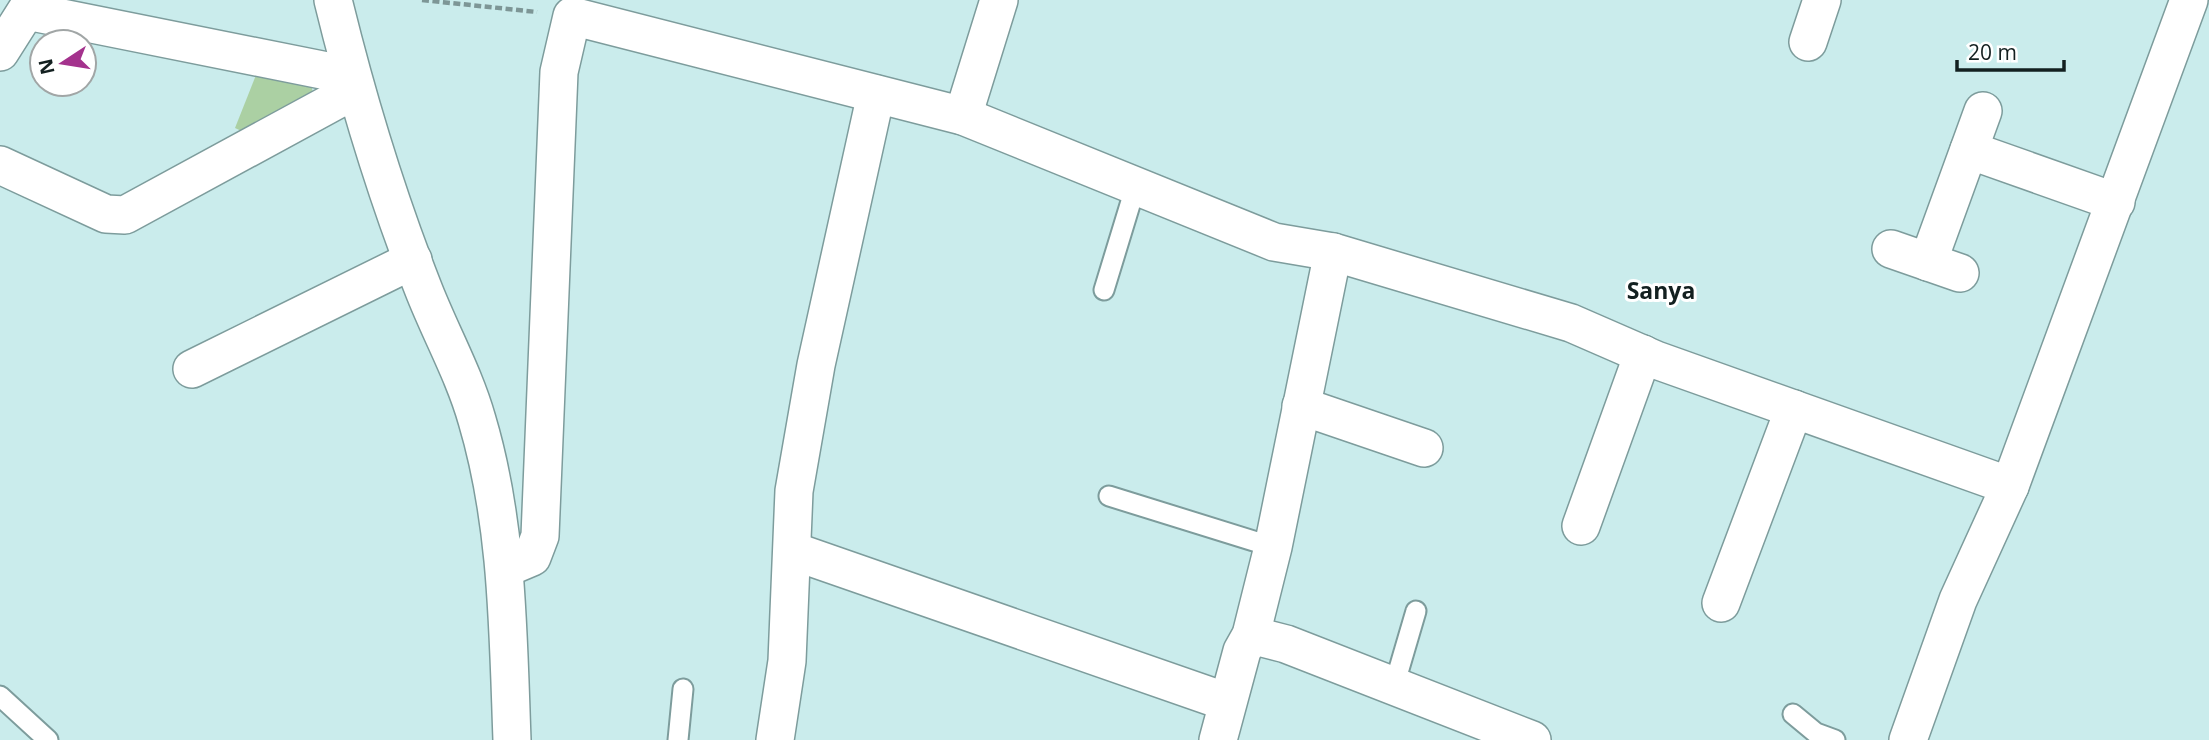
<svg xmlns="http://www.w3.org/2000/svg" width="2209" height="740" font-family="'Open Sans',sans-serif">
  <style>
    .green { fill: #abd0a3 }
    .lines { fill: none; stroke-linecap: round; stroke-linejoin: round }
    .service-casing { stroke: #7d9c9c; stroke-width: 23 }
    .minor-casing { stroke: #7d9c9c; stroke-width: 40 }
    .path { stroke: #7d9696; stroke-width: 4.5; stroke-dasharray: 7 3.5; stroke-linecap: butt }
    .service { stroke: #fff; stroke-width: 19 }
    .minor { stroke: #fff; stroke-width: 37 }
    .labels { text-anchor: middle; dominant-baseline: central; stroke-width: 6; stroke-linejoin: round; paint-order: stroke }
    .neighbourhood-label { font-size: 23px; font-weight: bold; fill: #132020; stroke: #fff }
  </style>
  <rect width="100%" height="100%" fill="#caecec"/>
  <!-- green -->
  <path class="green" d="M258,70L311,84L314,98L248,134L235,128Z"/>
  <g class="lines">
    <defs>
      <g id="service">
        <path d="M1104,290L1136,185"/>
        <path d="M1109,496L1273,547"/>
        <path d="M1394,686L1416,611"/>
        <path d="M0,696L48,740"/>
        <path d="M1793,714L1816,733L1835,740"/>
        <path d="M678,740L683,689"/>
      </g>
      <g id="minor">
        <path d="M333,0C357,98 386,194 423,288C440,332 464,374 477,420C508,524 508,632 512,740"/>
        <path d="M27,11L352,76"/>
        <path d="M1808,42L1822,0"/>
        <path d="M0,52L33,0"/>
        <path d="M963,116L999,0"/>
        <path d="M1969,150L2116,202"/>
        <path d="M0,165L106,214L125,215L355,90"/>
        <path d="M1891,249L1960,273"/>
        <path d="M1928,262L1983,111"/>
        <path d="M192,369L413,260"/>
        <path d="M1301,406L1424,448"/>
        <path d="M1581,526L1643,354"/>
        <path d="M793,551L1227,702"/>
        <path d="M506,568L532,557L540,536L559,72L572,16L963,116L1274,242L1333,252L1571,323L1656,360L2010,486"/>
        <path d="M1721,603L1794,409"/>
        <path d="M1251,635L1286,644L1532,740"/>
        <path d="M775,740L787,661L794,491L816,365L876,94"/>
        <path d="M1218,740L1242,651L1251,635L1273,547L1333,252"/>
        <path d="M1908,740L1958,600L2010,486L2189,0"/>
      </g>
    </defs>
    <!-- service casing -->
    <use href="#service" class="service-casing"/>
    <!-- minor casing -->
    <use href="#minor" class="minor-casing"/>
    <!-- path -->
    <path class="path" d="M422,0L537,12"/>
    <!-- service -->
    <use href="#service" class="service"/>
    <!-- minor -->
    <use href="#minor" class="minor"/>
  </g>
  <g class="labels">
    <!-- neighbourhood labels -->
    <g class="neighbourhood-label">
      <text x="1661" y="290">Sanya</text>
    </g>
  </g>
  <!-- north arrow -->
  <g transform="translate(63 63) rotate(258)"><circle r="33" fill="#ffffff" stroke="#a1a6a6" stroke-width="2"/>
  <path d="M0-5L12 26L0 18L-12 26Z" fill="#a4328d"/>
  <text y="-10" font-size="19" font-weight="bold" text-anchor="middle" fill="#132020">N</text>
  </g>
  <!-- scale -->
  <path d="M1957 60v10h107v-10" fill="none" stroke="#132020" stroke-width="3.5"/>
  <text x="1968" y="60" font-size="21" fill="#132020" stroke="#ffffff" stroke-width="5" paint-order="stroke">20 m</text>
</svg>
